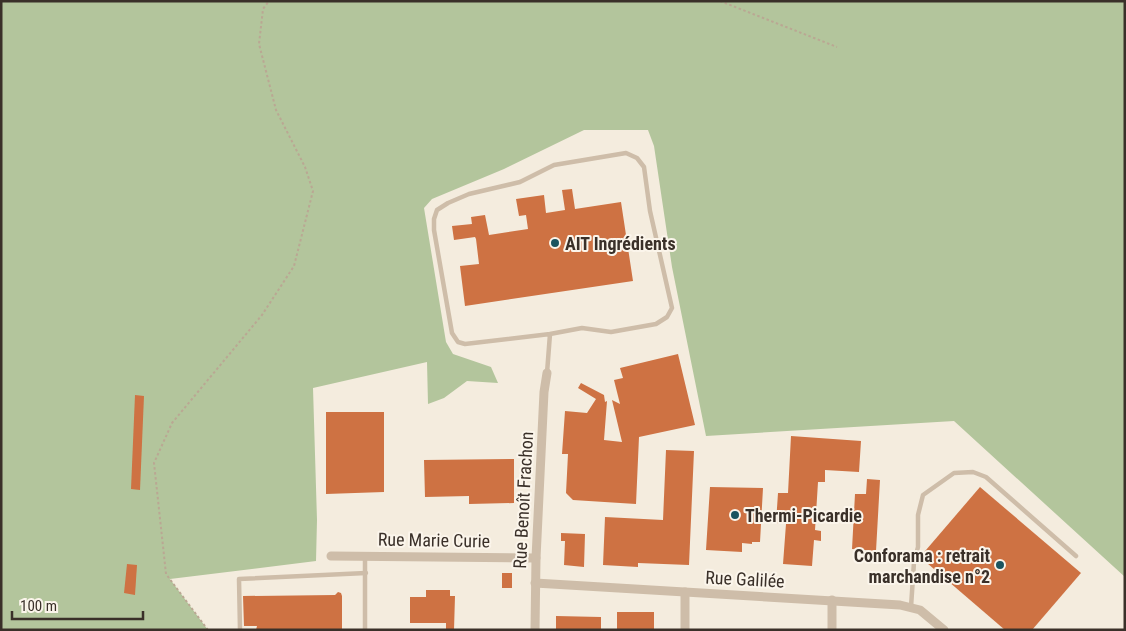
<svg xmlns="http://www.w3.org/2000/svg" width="1126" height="631" font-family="'Roboto Condensed',sans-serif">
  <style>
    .green { fill: #b3c59c }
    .building { fill: #ce7243 }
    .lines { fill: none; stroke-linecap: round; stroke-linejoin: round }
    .path { stroke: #baa793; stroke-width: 2; stroke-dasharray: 2.5 2.5; stroke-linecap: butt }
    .service { stroke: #cebda9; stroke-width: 4.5 }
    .minor { stroke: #cebda9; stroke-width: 9 }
    .poi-dot { fill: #1b545f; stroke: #fbf5eb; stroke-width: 2 }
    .labels { text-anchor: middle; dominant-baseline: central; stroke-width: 4; stroke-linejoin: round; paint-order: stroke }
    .poi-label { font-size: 18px; font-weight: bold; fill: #3a3029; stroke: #fbf5eb; text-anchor: start }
    .street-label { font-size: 18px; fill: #3a3029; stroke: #fbf5eb }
  </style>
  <rect width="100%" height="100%" fill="#f4ecde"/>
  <!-- green -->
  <path class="green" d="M1,1H1125V577L954,421L706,436L672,267L654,146L648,130H584L504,169L432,199L424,208L446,342L453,354L491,367L498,383L467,381L444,398L428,404L427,362L313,388L317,520L316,561L170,579L208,630H1Z"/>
  <!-- building -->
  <g class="building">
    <path d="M572,189L575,209L621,202L633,281L465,306L460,266L479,264L476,239L475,237L454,240L452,226L472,224L471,217L485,215L489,235L528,229L526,215L519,216L516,199L544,195L546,213L565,210L562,190Z"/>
    <path d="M678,354L695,425L639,437L636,504L573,500L566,493L568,454H562L565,411L587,413L596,399L578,388L581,383L604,395L605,402L607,401L604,440L622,442L612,400L620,404L614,380L623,378L620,368Z"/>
    <path d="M135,395L144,396L140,490L131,489Z"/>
    <path d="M326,412H384V492L326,494Z"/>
    <path d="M791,436L861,441L859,472L825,470V482H818L815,530L821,531V541L814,540L812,566L783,564L786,524L776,523L778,493H788Z"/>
    <path d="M666,450L694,451L689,565L638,563V567L603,565L605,517L663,520Z"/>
    <path d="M514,459V503L469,504V496L425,497L424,460Z"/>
    <path d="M867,479L880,480L876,551L852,549L855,494H866Z"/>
    <path d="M710,487L763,488L760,542H752V544L742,543V552L706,550Z"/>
    <path d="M980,487L1081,573L1032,630H1005L920,557Z"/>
    <path d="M561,533L585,534L584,567L564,565L565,541H561Z"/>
    <path d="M127,564L137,565L135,595L124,593Z"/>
    <rect x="502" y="573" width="10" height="15"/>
    <path d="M426,590H450V596H455L454,630H446V623H410V597H426Z"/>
    <path d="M338,592L341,593L342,596V630H256L257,626H244L243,596L335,595Z"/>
    <rect x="617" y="612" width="37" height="18"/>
    <path d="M556,616L601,617V630H556Z"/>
  </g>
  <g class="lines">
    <!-- path -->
    <g class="path">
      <path d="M720,1L837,47"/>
      <path d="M208,630L166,574L154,463L172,423L262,315L294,266L313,191L305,167L276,110L259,44L263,9L269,1"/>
    </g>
    <!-- service -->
    <g class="service">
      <path d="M547,373L550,334L582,328L611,332L656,324L667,317L672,308L650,211L644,167L637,158L626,153L554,165L520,182L469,194L448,203L437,210L434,219V230L452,333L458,342L465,344L550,334"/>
      <path d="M365,556V630"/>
      <path d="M911,607L914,562L918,547V515L923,495L954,473L973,472L986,477L1076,556"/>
      <path d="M240,630L239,579L366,573"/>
    </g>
    <!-- minor -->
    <g class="minor">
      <path d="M331,556L536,558"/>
      <path d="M535,583L900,605L920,610L944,630"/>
      <path d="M832,600V630"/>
      <path d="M535,630L536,558L544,392L547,373"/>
      <path d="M685,630V592"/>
    </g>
  </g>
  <!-- markers -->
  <g class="poi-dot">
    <circle cx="555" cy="243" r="5"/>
    <circle cx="735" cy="515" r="5"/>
    <circle cx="1000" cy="565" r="5"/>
  </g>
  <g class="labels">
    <!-- poi labels -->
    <g class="poi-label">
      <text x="565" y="243">AIT Ingrédients</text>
      <text x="745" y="515">Thermi-Picardie</text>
      <text x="990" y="555" text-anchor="end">Conforama : retrait<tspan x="990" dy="21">marchandise n°2</tspan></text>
    </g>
    <!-- street labels -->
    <g class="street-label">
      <text transform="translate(523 500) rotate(-87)">Rue Benoît Frachon</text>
      <text transform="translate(434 540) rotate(1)">Rue Marie Curie</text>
      <text transform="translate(745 579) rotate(3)">Rue Galilée</text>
    </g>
  </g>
  <!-- border -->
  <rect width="1126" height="631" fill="none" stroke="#3a3029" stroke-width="5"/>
  <!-- scale -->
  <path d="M12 611v8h131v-8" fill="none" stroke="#3a3029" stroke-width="2.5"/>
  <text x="20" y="611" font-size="15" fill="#3a3029" stroke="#fbf5eb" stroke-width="4" paint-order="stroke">100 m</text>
</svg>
